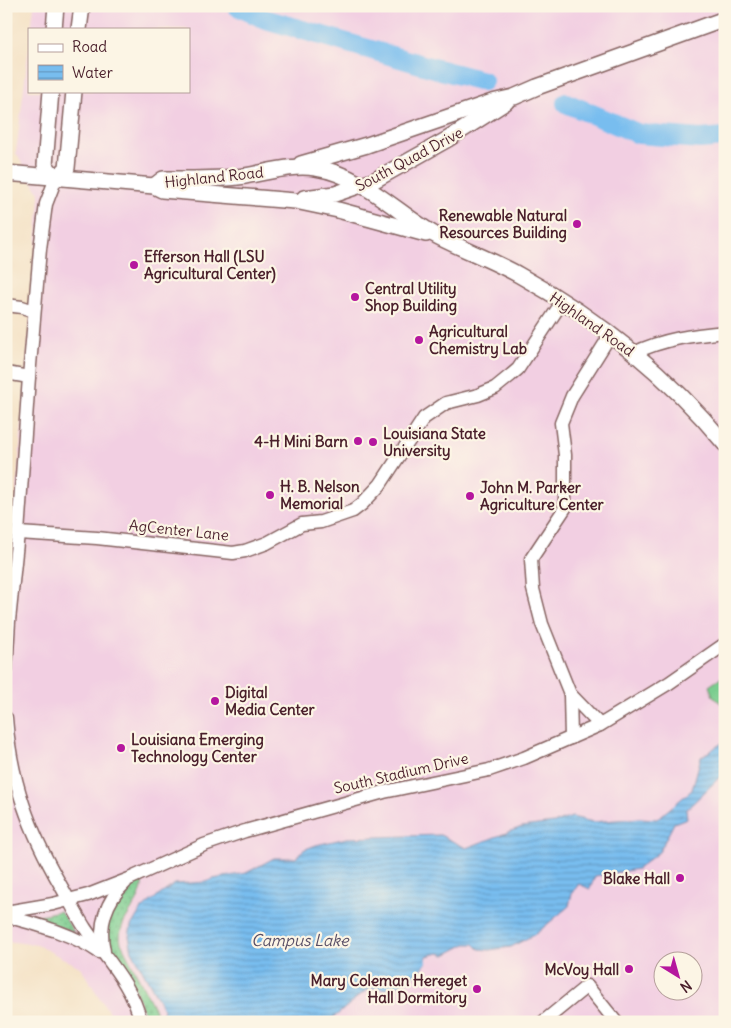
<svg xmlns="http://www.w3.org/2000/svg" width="731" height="1028" font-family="Delius,sans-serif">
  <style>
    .built { fill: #f2cfe2; fill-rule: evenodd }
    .grass { fill: url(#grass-dots); stroke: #62765d }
    .pitch { fill: #7acd8f; stroke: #62765d }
    .water { fill: url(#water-rules); stroke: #616e8d }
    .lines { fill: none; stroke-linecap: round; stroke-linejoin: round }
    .river { stroke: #78bdef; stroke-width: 20 }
    .minor-casing { stroke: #866361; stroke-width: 15 }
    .tertiary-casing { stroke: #866361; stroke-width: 18 }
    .minor { stroke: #fff; stroke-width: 12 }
    .tertiary { stroke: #fff; stroke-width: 15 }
    .poi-dot { fill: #b5179e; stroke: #fcf5e5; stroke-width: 2 }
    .labels { text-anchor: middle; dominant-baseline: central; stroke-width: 4.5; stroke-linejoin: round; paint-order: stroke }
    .street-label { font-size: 15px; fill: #4a1f2b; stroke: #fcf5e5 }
    .poi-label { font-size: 15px; font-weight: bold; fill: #4a1f2b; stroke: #fcf5e5; text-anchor: start }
    .water-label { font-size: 16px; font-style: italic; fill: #584e66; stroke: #fcf5e5 }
  </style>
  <defs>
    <pattern id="grass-dots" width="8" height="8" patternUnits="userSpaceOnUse" patternTransform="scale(1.25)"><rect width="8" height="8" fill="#7acd8f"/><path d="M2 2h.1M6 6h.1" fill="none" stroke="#66a675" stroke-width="1.8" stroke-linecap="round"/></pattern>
    <pattern id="water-rules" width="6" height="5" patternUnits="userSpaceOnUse" patternTransform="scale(1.25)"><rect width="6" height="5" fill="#78bdef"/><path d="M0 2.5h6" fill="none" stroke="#6499c2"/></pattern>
  </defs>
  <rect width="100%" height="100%" fill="#fcf5e5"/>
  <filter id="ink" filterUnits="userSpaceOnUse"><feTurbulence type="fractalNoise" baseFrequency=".02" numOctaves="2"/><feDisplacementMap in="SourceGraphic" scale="10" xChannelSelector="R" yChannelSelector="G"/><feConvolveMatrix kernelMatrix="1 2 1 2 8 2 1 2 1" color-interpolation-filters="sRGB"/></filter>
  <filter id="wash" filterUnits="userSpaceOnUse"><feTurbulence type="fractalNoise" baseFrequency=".0096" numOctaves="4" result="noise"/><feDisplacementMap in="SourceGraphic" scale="20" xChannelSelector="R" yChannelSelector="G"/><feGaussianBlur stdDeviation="1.12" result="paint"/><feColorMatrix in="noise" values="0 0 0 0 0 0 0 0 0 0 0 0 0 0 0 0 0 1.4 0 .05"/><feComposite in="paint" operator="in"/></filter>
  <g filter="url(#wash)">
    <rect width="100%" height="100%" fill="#f4e1c4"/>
    <!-- built -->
    <path class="built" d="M34,6H725V1022H115L80,967L37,945L6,941V628L40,195L16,153L29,46V91H189V29H31ZM664,960H694V990H664Z"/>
    <!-- grass -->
    <g class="grass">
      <path d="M142,880C145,904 115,919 121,943L159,1018L155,1022H147L135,989L108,943V913L126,889Z"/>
      <path d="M60,911L74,932L31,917Z"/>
    </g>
    <!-- pitch -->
    <path class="pitch" d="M725,675V707L713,696L709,686Z"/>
    <!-- water -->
    <path class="water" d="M722,743L725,747V772L686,810L687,818L674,823L659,852L637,869L595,876L590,889L579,884L572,893L569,906L537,933L511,947L489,950L479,949L474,944H466L445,955L439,953L427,956C426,958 427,961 426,963C422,972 396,989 387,989C380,989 374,986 367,990C353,999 342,1013 327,1022H155L162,1016L164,1010L132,951L129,936L131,926L140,911L151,901L175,884L206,882L213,879L246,873L274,858H296L303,850L316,845L347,838L440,835L466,848L522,827L554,823L572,817L593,822L639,818L657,819L692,790L701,757Z"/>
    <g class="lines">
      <!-- river -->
      <g class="river">
        <path d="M237,6L265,19L437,69L483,81"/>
        <path d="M566,103L639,134L700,139L725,137"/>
      </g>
    </g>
  </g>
  <g filter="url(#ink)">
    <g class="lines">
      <defs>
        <g id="minor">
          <path d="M6,305L22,307L34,311"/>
          <path d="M634,353C663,339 693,335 725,332"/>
          <path d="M6,373L29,377"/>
          <path d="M18,533L97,538L233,553L245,551L267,543L302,524L321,522L353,511L362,504L380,485L424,418L446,403L478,395L495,388L511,375L518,369L562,302"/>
          <path d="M6,671L9,621L18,533L29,377L40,249L46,204L56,178"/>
          <path d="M570,694L571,738"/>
          <path d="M6,718C11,782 29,830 61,886C69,900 76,914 85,928C106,959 132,984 141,1022"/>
          <path d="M600,725L570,694L542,624L533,589L531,559L565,508V455L561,423L572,396L611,334"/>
          <path d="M6,912L53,904L88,895L129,879L204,845L245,831L384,792L489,770L524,758L600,725L669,683L725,644"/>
          <path d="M6,916C38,925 71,933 99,952"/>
          <path d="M104,951C98,925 106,901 125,883"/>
          <path d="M543,1022L587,986L616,1022"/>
        </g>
        <g id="tertiary">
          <path d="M54,29L56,6"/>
          <path d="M79,29L82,6"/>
          <path d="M51,91L45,165L56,178"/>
          <path d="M301,164L367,145L492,102L514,97L537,87L725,19"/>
          <path d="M6,173L154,186L162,190L295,201L338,210L426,234"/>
          <path d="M56,178L67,168L74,91"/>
          <path d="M154,186L163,179C190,179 218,180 245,176C269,172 292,164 316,168C363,175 398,214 437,236C464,250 492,260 519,275C597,318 668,375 725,444"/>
          <path d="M304,198L335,194L373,181L448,139L506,102"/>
        </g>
      </defs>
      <!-- minor casing -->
      <use href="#minor" class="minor-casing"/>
      <!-- tertiary casing -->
      <use href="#tertiary" class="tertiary-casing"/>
      <!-- minor -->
      <use href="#minor" class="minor"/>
      <!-- tertiary -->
      <use href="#tertiary" class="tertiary"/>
    </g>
  </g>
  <!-- markers -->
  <g class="poi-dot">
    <circle cx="577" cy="224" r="5"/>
    <circle cx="134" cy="265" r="5"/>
    <circle cx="355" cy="297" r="5"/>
    <circle cx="419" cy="340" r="5"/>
    <circle cx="358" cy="441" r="5"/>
    <circle cx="373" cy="442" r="5"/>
    <circle cx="270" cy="495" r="5"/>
    <circle cx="470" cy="496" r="5"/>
    <circle cx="215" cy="701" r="5"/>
    <circle cx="121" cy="748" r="5"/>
    <circle cx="680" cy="878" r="5"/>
    <circle cx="629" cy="969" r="5"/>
    <circle cx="477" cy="989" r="5"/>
  </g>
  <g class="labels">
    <!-- street labels -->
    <g class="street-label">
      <text transform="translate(409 159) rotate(-28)">South Quad Drive</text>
      <text transform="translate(214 177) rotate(-6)">Highland Road</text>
      <text transform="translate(592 324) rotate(35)">Highland Road</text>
      <text transform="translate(179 530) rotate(6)">AgCenter Lane</text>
      <text transform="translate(401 773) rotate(-13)">South Stadium Drive</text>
    </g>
    <!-- poi labels -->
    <g class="poi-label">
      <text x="567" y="215" text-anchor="end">Renewable Natural<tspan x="567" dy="17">Resources Building</tspan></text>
      <text x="144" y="256">Efferson Hall (LSU<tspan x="144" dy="17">Agricultural Center)</tspan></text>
      <text x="365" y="288">Central Utility<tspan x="365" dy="17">Shop Building</tspan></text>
      <text x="429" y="331">Agricultural<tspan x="429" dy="17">Chemistry Lab</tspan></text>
      <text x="383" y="433">Louisiana State<tspan x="383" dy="17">University</tspan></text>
      <text x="348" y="441" text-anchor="end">4-H Mini Barn</text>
      <text x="280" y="486">H. B. Nelson<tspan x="280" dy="17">Memorial</tspan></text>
      <text x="480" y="487">John M. Parker<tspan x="480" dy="17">Agriculture Center</tspan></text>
      <text x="225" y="692">Digital<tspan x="225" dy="17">Media Center</tspan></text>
      <text x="131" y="739">Louisiana Emerging<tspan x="131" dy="17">Technology Center</tspan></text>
      <text x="670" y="878" text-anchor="end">Blake Hall</text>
      <text x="619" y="969" text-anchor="end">McVoy Hall</text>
      <text x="467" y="980" text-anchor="end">Mary Coleman Hereget<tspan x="467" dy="17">Hall Dormitory</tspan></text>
    </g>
    <!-- water labels -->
    <g class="water-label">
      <text x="300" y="940">Campus Lake</text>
    </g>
  </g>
  <!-- margin -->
  <rect width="731" height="1028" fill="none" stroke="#fcf5e5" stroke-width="25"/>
  <!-- legend -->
  <rect x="28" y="28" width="162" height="65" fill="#fcf5e5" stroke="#b59f9b"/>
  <rect x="38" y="44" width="25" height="8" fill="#ffffff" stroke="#b59f9b"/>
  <text x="72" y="52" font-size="15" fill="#4a1f2b">Road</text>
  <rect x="38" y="65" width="25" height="15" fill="url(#water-rules)" stroke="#b59f9b"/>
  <text x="72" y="78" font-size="15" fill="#4a1f2b">Water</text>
  <!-- north arrow -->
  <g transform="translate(678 976) rotate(143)"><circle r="24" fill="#fcf5e5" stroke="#b59f9b"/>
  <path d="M0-4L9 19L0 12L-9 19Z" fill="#b5179e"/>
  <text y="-8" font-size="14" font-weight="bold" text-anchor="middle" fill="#4a1f2b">N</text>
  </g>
</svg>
